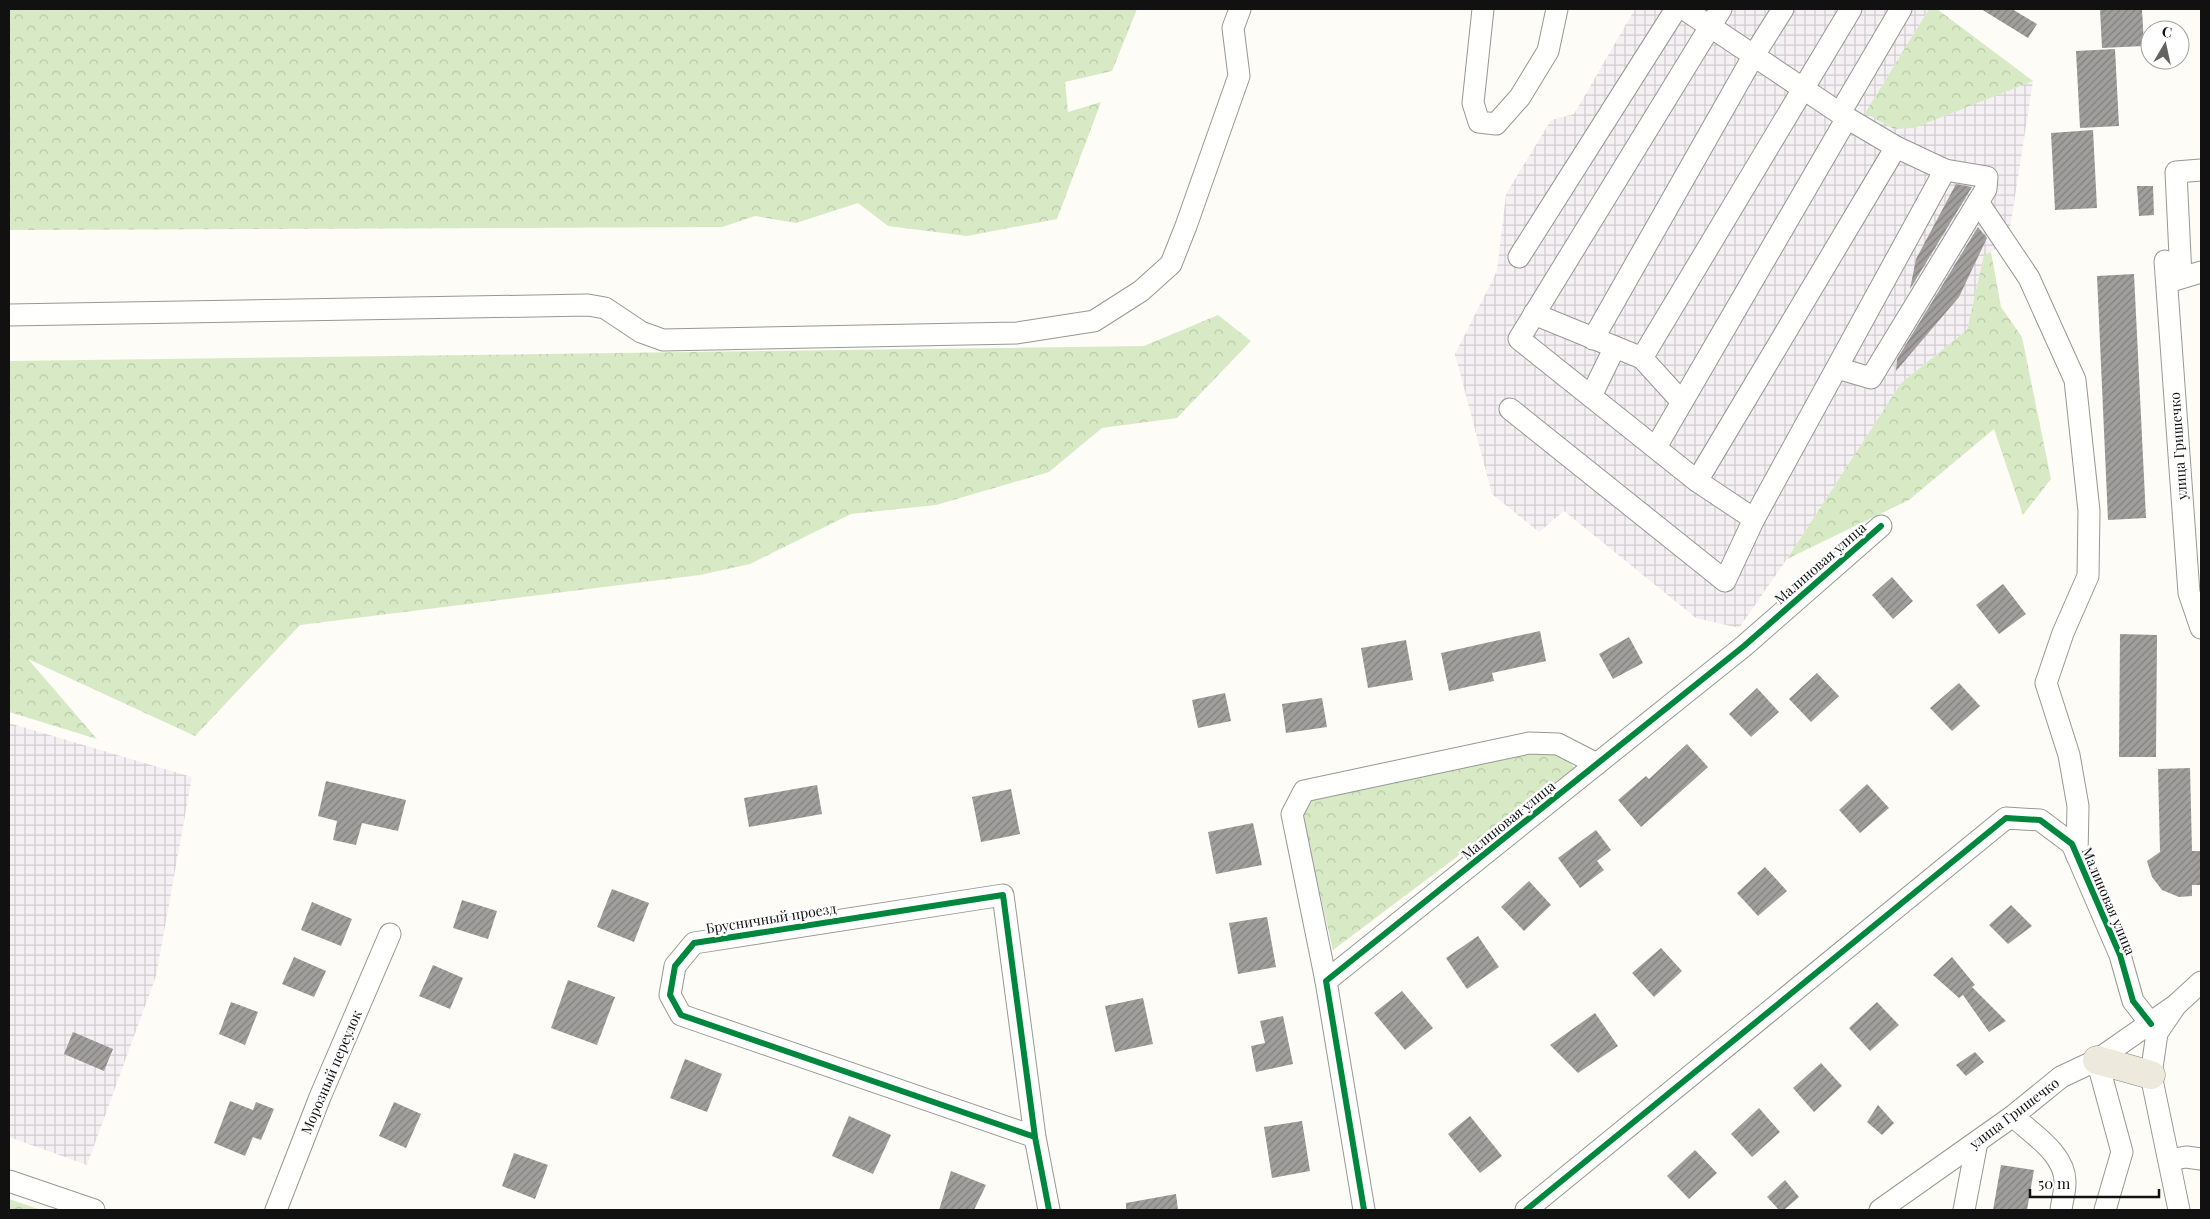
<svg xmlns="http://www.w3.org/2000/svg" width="2210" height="1219" font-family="'Playfair Display',serif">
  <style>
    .industrial { fill: url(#industrial-grid) }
    .forest { fill: url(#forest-crowns) }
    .building { fill: url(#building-hatch) }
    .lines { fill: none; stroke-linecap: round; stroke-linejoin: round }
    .minor-casing { stroke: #979795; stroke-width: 23 }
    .major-casing { stroke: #858482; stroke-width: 29 }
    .minor { stroke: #fffffe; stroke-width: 21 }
    .major { stroke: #ede9dc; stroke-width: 28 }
    .cycleway-casing { stroke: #fff; stroke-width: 9 }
    .cycleway { stroke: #00873e; stroke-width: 6 }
    .labels { text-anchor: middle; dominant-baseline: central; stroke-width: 5; stroke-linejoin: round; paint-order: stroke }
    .street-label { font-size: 14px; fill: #111; stroke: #fff }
  </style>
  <defs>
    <pattern id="industrial-grid" width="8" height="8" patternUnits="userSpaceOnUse" patternTransform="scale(1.25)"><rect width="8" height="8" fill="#f5f0f3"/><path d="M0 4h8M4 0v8" fill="none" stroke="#d1cdcf"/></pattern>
    <pattern id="forest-crowns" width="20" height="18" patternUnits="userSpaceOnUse" patternTransform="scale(1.25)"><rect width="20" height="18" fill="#d8eac5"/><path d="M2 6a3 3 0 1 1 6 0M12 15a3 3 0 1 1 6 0" fill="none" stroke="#b8c8a8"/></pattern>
    <pattern id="building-hatch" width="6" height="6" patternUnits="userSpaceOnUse" patternTransform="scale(1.25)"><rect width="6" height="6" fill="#a19f9c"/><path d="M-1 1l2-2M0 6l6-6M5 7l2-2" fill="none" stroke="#82807e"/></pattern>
  </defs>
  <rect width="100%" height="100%" fill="#fdfcf7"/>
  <!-- industrial -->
  <g class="industrial">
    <path d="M1635,9H1929L1865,113L2017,87L2033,81L2008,241L1984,256L1967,330L1901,383L1787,559L1739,628L1696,618L1564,511L1539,532L1492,494L1455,354L1497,271L1506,194L1551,120L1574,114Z"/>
    <path d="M9,723L192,777L156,976L87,1165L9,1137Z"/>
  </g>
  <!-- forest -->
  <g class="forest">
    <path d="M9,9H1137L1112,71L1065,82L1068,112L1101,102L1057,219L967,236L888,226L858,203L796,223L755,216L722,227L9,230Z"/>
    <path d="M1929,9H1937L2033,81L1914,128L1894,129L1865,113Z"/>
    <path d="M1991,252L2001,307L2022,337L2051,479L2023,515L1994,429L1909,500L1787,559L1901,383L1967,330L1984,255Z"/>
    <path d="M1218,315L1251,341L1177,418L1102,428L1049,472L936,505L851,514L750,564L700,575L300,625L195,736L28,659L97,739L9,712V361L1144,346Z"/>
    <path d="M1525,750L1559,752L1575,768L1333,950L1302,817L1310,799Z"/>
    <path d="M9,1199L41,1210H9Z"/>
  </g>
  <!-- building -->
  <g class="building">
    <path d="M1981,9H2012L2037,24L2028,38Z"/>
    <path d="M2100,9H2142L2144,46L2102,48Z"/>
    <path d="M2115,49L2119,126L2080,128L2076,51Z"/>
    <path d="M2093,130L2097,208L2055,210L2051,133Z"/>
    <path d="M1956,184L1972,187L1910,289L1916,259Z"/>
    <path d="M2137,186H2153L2154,215L2139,216Z"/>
    <path d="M1978,227L1987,238L1959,297L1896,371L1897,359Z"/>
    <path d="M2134,274L2146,518L2108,520L2097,276Z"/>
    <path d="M1892,577L1913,601L1893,619L1872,595Z"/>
    <path d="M2003,584L2026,614L1999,634L1976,605Z"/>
    <path d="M1540,631L1546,661L1492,673L1494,681L1449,691L1441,653Z"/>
    <path d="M2120,634L2157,635L2156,757H2119Z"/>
    <path d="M1629,637L1643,663L1613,679L1599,654Z"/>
    <path d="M1406,640L1413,680L1368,688L1361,648Z"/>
    <path d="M1817,673L1839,696L1811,722L1789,699Z"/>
    <path d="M1959,683L1980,706L1952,731L1930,708Z"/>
    <path d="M1757,688L1779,712L1751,737L1729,714Z"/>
    <path d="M1225,693L1231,721L1198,728L1192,700Z"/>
    <path d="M1322,698L1327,727L1286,733L1282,704Z"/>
    <path d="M1687,744L1708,767L1641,827L1618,800L1646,776L1649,779Z"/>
    <path d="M2190,768L2192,851H2201V885H2192V896L2179,897L2162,890L2152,877L2147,861L2160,852L2158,769Z"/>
    <path d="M326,781L406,800L398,831L362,823L356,845L333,840L337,821L318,816Z"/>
    <path d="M1867,784L1889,808L1860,833L1839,810Z"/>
    <path d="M817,785L822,814L749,827L744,798Z"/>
    <path d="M1011,789L1020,834L981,842L972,797Z"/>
    <path d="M1253,823L1262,865L1216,874L1208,832Z"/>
    <path d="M1596,830L1611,850L1597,861L1604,870L1580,888L1558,858Z"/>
    <path d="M1765,867L1787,891L1758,916L1737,893Z"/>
    <path d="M1529,881L1551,905L1524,931L1501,907Z"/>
    <path d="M612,889L649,903L634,942L597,927Z"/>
    <path d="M462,900L497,911L488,939L453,928Z"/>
    <path d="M312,902L352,919L341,946L301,930Z"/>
    <path d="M2011,905L2032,926L2008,944L1989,925Z"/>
    <path d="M1267,917L1276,967L1238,974L1229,923Z"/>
    <path d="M1478,936L1499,967L1467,989L1446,958Z"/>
    <path d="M1661,948L1682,971L1654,997L1632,973Z"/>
    <path d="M294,957L326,971L314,997L282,984Z"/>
    <path d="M1952,957L1975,985L1972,987L2006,1021L1989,1032L1963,995L1959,998L1933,975Z"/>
    <path d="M433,965L463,978L450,1009L419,996Z"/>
    <path d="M568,980L615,997L597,1045L551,1028Z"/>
    <path d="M1402,991L1433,1028L1405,1050L1374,1013Z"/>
    <path d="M1143,998L1153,1044L1115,1052L1105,1006Z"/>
    <path d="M231,1002L258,1012L245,1045L219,1034Z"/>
    <path d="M1877,1002L1899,1025L1870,1051L1849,1028Z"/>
    <path d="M1595,1013L1618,1046L1578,1073L1550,1045Z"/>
    <path d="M1283,1016L1293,1064L1256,1072L1251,1046L1265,1043L1260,1021Z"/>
    <path d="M73,1032L113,1049L104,1071L64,1054Z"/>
    <path d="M1975,1052L1984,1062L1966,1076L1956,1065Z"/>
    <path d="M685,1059L722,1074L707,1112L670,1098Z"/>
    <path d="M1821,1063L1842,1086L1814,1112L1793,1088Z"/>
    <path d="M230,1101L253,1110L256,1102L274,1109L261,1140L253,1137L245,1156L214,1143Z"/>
    <path d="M394,1102L421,1114L406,1148L379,1136Z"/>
    <path d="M1878,1105L1894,1123L1882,1135L1867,1122Z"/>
    <path d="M1759,1108L1780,1132L1752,1157L1731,1134Z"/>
    <path d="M849,1116L891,1135L873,1174L832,1156Z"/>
    <path d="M1470,1116L1502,1156L1480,1173L1448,1134Z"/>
    <path d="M1302,1121L1310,1171L1272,1178L1264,1127Z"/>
    <path d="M1695,1150L1717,1173L1689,1199L1667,1176Z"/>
    <path d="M514,1153L548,1165L535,1199L502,1186Z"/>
    <path d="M2001,1165L2034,1170L2027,1210H1993Z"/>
    <path d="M951,1171L986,1185L974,1210H939Z"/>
    <path d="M1785,1180L1799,1197L1784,1210H1779L1767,1197Z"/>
    <path d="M1176,1194L1178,1210H1126V1203Z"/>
  </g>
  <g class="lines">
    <defs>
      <g id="minor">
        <path d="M1483,9L1473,103L1479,122L1496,124L1520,97L1548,51L1557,9"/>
        <path d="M1684,9L1847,118L1896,147L1945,170L1987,177L1986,189L1871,378L1837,368"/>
        <path d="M1840,113L1901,9"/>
        <path d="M1978,202L2029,278L2075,380L2089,511L2088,576L2063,633L2046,683L2069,755L2078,806L2077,856"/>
        <path d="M1519,257L1676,9"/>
        <path d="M2165,261L2189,593L2201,628"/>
        <path d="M2181,277L2176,172L2201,170"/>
        <path d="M2168,282L2201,272"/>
        <path d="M1534,314L1642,358L1682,402"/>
        <path d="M9,315L588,305L605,308L641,332L663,340L1017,333L1094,321L1141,291L1171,264L1186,226L1239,76L1233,28L1240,9"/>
        <path d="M1593,339L1754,55L1783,9"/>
        <path d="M1642,358L1851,9"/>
        <path d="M1591,396L1615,347"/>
        <path d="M1510,409L1725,581L1754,519L1697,481L1519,339L1721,9"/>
        <path d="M1656,447L1847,118"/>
        <path d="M1697,481L1896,147"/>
        <path d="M1754,519L1945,170"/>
        <path d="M1326,981L1292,814L1304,791L1529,743L1558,744L1597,764"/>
        <path d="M2097,1060L2122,1152L2105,1210"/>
        <path d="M2013,1116C2031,1133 2066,1154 2065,1183C2065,1192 2062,1201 2061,1210"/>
        <path d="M1035,1137L681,1015L670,995L675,966L694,943L1003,895L1035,1137L1049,1210"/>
        <path d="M2169,1160L2186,1157L2201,1159"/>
        <path d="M9,1181L94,1210"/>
        <path d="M276,1210L320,1097L390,934"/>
        <path d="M1364,1210L1326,981L1744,646L1881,526"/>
        <path d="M1526,1210L2006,818L2040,820L2072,844L2120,955L2133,1001L2151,1024"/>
        <path d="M1880,1210L2013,1116L2061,1077L2097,1060L2176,1005"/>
        <path d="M1964,1210L1977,1142"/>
        <path d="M2179,1210L2151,1075L2157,1033L2176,1005L2201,982"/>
      </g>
      <path id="major" d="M2097,1060L2151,1075"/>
    </defs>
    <!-- minor casing -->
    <use href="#minor" class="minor-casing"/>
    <!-- major casing -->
    <use href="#major" class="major-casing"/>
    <!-- minor -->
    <use href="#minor" class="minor"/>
    <!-- major -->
    <use href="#major" class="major"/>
    <defs>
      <g id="cycleway">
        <path d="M1035,1137L681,1015L670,995L675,966L694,943L1003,895L1035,1137L1049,1210"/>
        <path d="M1364,1210L1326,981L1744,646L1881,526"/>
        <path d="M1526,1210L2006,818L2040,820L2072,844L2120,955L2133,1001L2151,1024"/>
      </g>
    </defs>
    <!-- cycleway casing -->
    <use href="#cycleway" class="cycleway-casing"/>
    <!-- cycleway -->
    <use href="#cycleway" class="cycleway"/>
  </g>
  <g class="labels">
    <!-- street labels -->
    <g class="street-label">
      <text transform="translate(2178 446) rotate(-94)">улица Гришечко</text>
      <text transform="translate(1820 563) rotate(-41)">Малиновая улица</text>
      <text transform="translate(1508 820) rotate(-39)">Малиновая улица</text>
      <text transform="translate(2109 901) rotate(67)">Малиновая улица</text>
      <text transform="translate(771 918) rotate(-9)">Брусничный проезд</text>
      <text transform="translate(331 1072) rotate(-67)">Морозный переулок</text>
      <text transform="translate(2014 1113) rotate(-37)">улица Гришечко</text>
    </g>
  </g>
  <!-- border -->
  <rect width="2210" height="1219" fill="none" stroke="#111111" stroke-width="20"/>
  <!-- north arrow -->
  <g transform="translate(2165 45) rotate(9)"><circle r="24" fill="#ffffff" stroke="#a0a0a0"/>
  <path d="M0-4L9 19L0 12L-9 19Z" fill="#646362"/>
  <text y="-8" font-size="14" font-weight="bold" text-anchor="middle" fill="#111111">С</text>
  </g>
  <!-- scale -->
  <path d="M2030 1189v8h129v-8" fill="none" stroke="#111111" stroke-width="2.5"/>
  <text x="2038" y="1189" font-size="15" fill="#111111" stroke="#ffffff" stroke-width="4" paint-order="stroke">50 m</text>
</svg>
